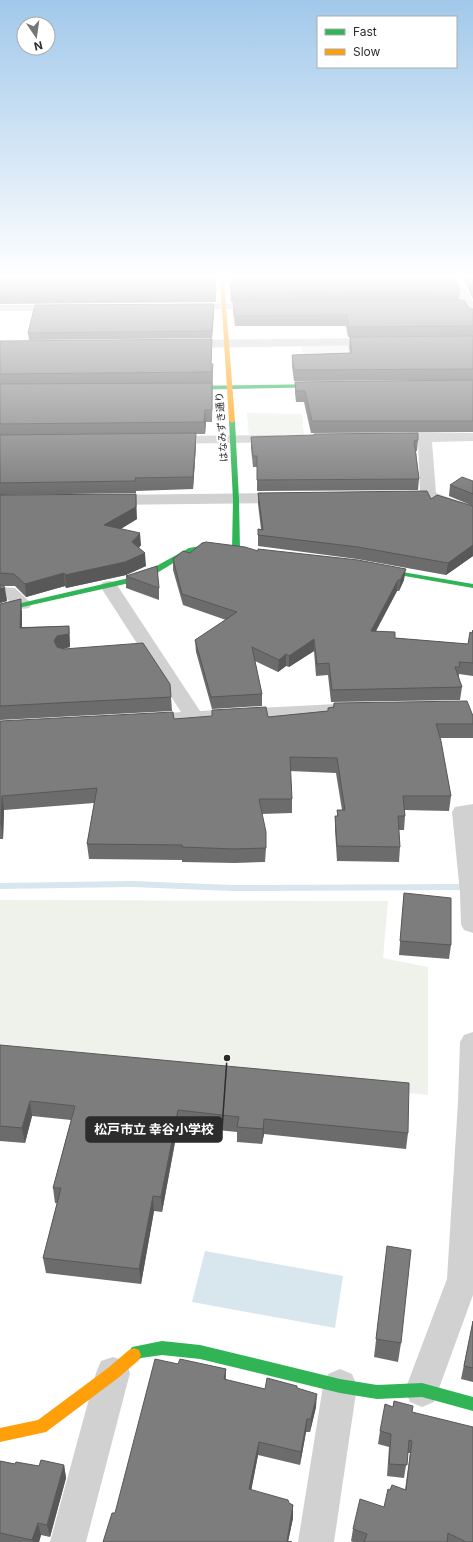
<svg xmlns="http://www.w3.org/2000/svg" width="473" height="1542" font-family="Inter,'Noto Sans JP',sans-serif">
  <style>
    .green { fill: #eff2eb }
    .water { fill: #d8e6ee }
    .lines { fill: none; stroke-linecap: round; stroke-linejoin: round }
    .stream { fill: #d8e6ee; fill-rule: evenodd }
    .street { fill: #d1d1d1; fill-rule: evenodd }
    .fast { fill: #30b455; fill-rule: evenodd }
    .slow { fill: #ff9f0a; fill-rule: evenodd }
    .wall { fill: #6c6c6c }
    .shaded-wall { fill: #585858 }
    .building { fill: #7d7d7d; stroke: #585858 }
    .labels { text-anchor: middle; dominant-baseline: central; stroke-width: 4; stroke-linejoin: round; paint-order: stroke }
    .far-street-label { font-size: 10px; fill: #2c2c2c; stroke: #fff }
    .leader { fill: none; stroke: #2c2c2c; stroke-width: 1.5 }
    .callout-dot { fill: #2c2c2c; stroke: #fff; stroke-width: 1.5 }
    .callout { fill: #2c2c2c; stroke: #2c2c2c; stroke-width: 1.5 }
    .callout-label { font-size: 13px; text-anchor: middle; font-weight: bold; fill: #fff }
  </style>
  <rect width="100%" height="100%" fill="#fff"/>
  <!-- green -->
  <g class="green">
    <path d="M408,344L304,362L301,346Z"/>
    <path d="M247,413L302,414L304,435L249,436Z"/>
    <path d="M0,900L388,901L383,958L428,967V1095L0,1054Z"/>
  </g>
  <!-- water -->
  <path class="water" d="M205,1251L343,1276L335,1328L192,1302Z"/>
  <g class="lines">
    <!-- stream -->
    <path class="stream" d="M132,881L232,885L460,884L463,885L464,887L463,889L460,890L232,891L132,887L0,889V883Z"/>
    <!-- street -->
    <g class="street">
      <path d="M451,279H461L473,302V318L469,317L464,308L436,307L434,305L436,303L461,302Z"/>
      <path d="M262,303L266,304L268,306L266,308L186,310L182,309L180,307L182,305L186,304Z"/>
      <path d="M0,305H62L66,306L68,308L66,310L62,311H0Z"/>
      <path d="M378,338L382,339L384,342L382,345L184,348L180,347L178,344L180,341L184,340Z"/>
      <path d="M425,433H473V441L432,442L436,493L473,507V517L426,501L395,499L392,496L395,493L420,491L418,442L384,441L382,438L384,435L389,434Z"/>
      <path d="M279,435L284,436L286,439L284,442L167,444L162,443L160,440L162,437L167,436Z"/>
      <path d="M285,493L290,495L293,498L290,501L285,503L108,505L103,503L100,500L103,497L108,495Z"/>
      <path d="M109,581L115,582L200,711L356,703L363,705L366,709L363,713L356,715L146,726L139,724L136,720L139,716L181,712L100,586L103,582Z"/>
      <path d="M0,587L15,588L32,604L29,608C18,611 13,604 5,597H0Z"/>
      <path d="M473,804V933L464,930L461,924L460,893L452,812L455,807Z"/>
      <path d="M473,1032V1295L434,1402L422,1407L410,1402L405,1390L447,1279L458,1102L460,1042L464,1035Z"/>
      <path d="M113,1357L125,1361L130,1373L86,1542H50L96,1373L101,1361Z"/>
      <path d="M340,1369L352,1374L357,1386L334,1542H298L323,1386L328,1374Z"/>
    </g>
    <!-- fast -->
    <g class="fast">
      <path d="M326,384L328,385V387L182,390L179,388L182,386Z"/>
      <path d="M232,419L235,421L239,500L240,550L236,552L232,550L233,500L229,421Z"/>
      <path d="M206,545L227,547L231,549L227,551L206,549L193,551L157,573L134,582L0,612V608L129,578L151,569L189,548Z"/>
      <path d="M373,567L473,584V588L376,571L372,569Z"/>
      <path d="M162,1341L200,1345L340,1379L377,1385L422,1383L473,1397V1411L422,1397L377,1399L340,1393L200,1359L162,1355L141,1358L134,1362L129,1360L127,1355L132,1347Z"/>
    </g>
    <!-- slow -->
    <g class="slow">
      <path d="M220,279H224L235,421L232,423L229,421Z"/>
      <path d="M134,1348L139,1350L141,1355L139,1360L118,1378L46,1432L0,1442V1428L38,1420L108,1368L129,1350Z"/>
    </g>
  </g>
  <!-- wall -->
  <g class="wall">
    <path d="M0,279L216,292V302L0,304Z"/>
    <path d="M229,279H455L460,291L459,300L469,308L473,309V336L348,337L346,326H235L233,311V302H231Z"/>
    <path d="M463,279H473V299Z"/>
    <path d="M214,311L212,338L29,340L28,333Z"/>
    <path d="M473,336V380L294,381L292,366V355L350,353L349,348L350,337Z"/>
    <path d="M0,341L212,349L211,364H213V375L212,422H206L205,434H196V445L193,489L136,491V493L0,495Z"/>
    <path d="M473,380V432L311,433L304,402H296L295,393V382Z"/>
    <path d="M251,437L418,440L417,451H416L419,479L418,490L257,491V467H253L251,448Z"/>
    <path d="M473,481V506L449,496L450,485Z"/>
    <path d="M258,493L431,499L473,506V556L446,575L357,559L258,546V529H261L258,504Z"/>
    <path d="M0,495L137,519L121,529L141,545L139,548L146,566L126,575L66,588L65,586L26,597L15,586H3L7,601L0,603Z"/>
    <path d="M258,551L404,580L399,591H397L376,631L395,638L468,644L473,630V676L459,674V679L462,687L460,700L331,702L328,675L316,676L314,651L289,667L286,666L278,672L255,661L262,694V706L212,709L196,652L195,640L226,620L183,605L173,570V559L190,553Z"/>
    <path d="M126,576L159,588V600L126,588Z"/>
    <path d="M0,604L22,612V627L69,626L70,647L63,649L171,697L172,711L0,720Z"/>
    <path d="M334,703L473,716V738H440L451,796L449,811L404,810L405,816L404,830H399L400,847L399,862L337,861L335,830V816H337V810H342L336,773L290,771L292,799V813L262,814L266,848L265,862L235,863L182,862V860L89,859L87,844L94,803L4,810L3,839H0V721L174,719L268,717L328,711V708L333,707Z"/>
    <path d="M404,893L451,945L449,959L399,955Z"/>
    <path d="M0,1045L408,1133L406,1149L264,1134L262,1144L237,1142V1132L178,1126L162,1212L154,1211L141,1284L46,1273L43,1258L57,1203H55L53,1188L71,1120L32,1116L25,1143L0,1141Z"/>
    <path d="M387,1246L401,1343L398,1362L374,1357Z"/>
    <path d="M473,1321V1382L461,1379Z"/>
    <path d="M178,1364L226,1369V1380L265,1389L297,1388L316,1407L310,1432H306L300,1465L258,1455L251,1490L293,1505V1518L288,1541L115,1513Z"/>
    <path d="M394,1401L412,1412L473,1542H353L351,1541L353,1529L384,1507L390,1490H405L410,1453H408L404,1478L387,1476L389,1447L378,1444L380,1431L393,1407Z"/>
    <path d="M0,1461L15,1464L39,1466L64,1465L66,1478L50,1537L41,1535L39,1542H0Z"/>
  </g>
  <!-- shaded-wall -->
  <g class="shaded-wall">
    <path d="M214,304V311L212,338V331Z"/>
    <path d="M205,410L206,422L205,434L204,422Z"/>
    <path d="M196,433V445L193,489V477Z"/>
    <path d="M136,494L137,519L105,538L104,525Z"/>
    <path d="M140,533L141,545L132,555V542Z"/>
    <path d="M473,545V556L446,575L448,563Z"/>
    <path d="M145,553L146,566L126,575L66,588L65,575Z"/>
    <path d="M406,569L404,580L399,591L400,580Z"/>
    <path d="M64,573L65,586L26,597L25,584Z"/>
    <path d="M398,580L397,591L370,642L371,631Z"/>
    <path d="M5,588L7,601L0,603V589Z"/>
    <path d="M21,599L22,612V641L20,628Z"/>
    <path d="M69,626L70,647L59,650L54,641L57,636Z"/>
    <path d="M314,639V651L289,667V656Z"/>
    <path d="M286,654V666L278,672L279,660Z"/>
    <path d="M2,796L4,810L3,839L1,824Z"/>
    <path d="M30,1101L32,1116L25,1143L22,1128Z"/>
    <path d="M178,1110V1126L162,1212L161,1197Z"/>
    <path d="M264,1119V1134L262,1144L263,1129Z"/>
    <path d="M153,1196L154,1211L141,1284L139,1269Z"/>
    <path d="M317,1394L316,1407L310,1432L311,1419Z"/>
    <path d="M307,1419L306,1432L300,1465L301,1452Z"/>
    <path d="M259,1442L258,1455L249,1502V1489Z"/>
    <path d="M64,1465L66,1478L50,1537L47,1525Z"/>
    <path d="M293,1505V1518L288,1542H287Z"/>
    <path d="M38,1523L41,1535L39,1542H33L32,1540Z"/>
  </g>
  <!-- building -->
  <g class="building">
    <path d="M0,279H215L216,292L0,294Z"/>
    <path d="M230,279H455L460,291L231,292Z"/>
    <path d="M469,279H473V287Z"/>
    <path d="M464,300L469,308L473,309V326L348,327L347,315L235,316L233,301Z"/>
    <path d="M214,304L212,331L28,333L35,305Z"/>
    <path d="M473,336V369L294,370L292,355L352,353L350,337Z"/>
    <path d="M212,339L211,364H213L212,372L0,374V341Z"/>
    <path d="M473,380V421H312L305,391H296L295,382Z"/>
    <path d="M212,383V410H205L204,422L0,424V384Z"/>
    <path d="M196,433L193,477L135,478L136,481L0,483V435Z"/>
    <path d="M418,433V440L414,441L419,479L257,480V456H253L251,437L314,435V434Z"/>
    <path d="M462,477L473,481V494L450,485Z"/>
    <path d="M427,491L431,499L437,495L473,506V545L448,563L358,547L258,535V529L263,530L258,493Z"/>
    <path d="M136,494V507L104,525L140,533L132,542L145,553L125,562L65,575L64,573L25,584L14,574L0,573V495Z"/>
    <path d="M206,542L245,547L258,551V549L358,560L406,569L400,580H398L371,631L395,632V638L468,644L470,632L472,633L473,630V663L459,662L460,667H455L462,687L332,690L329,663L317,664L314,639L289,656L286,654L279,660L252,647L262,694L211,697L195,640L237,612L182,594L173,559L183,551L190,553L202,543Z"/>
    <path d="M157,566L159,588L126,576Z"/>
    <path d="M0,585H3L5,588L0,589Z"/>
    <path d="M21,599L20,628L69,626V634L57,636L54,641L57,647L64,649L143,643L170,684L171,697L0,706V604Z"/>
    <path d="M467,701L473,716V724H436L441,741L451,796H403L405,816H398L400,847L337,846L335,816H338L337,810H345L337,758L290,757L292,799H259L266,832V848L235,849L182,847V845L87,844L97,788L2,796L1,824H0V721L173,712L174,719L212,716V710L266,707L268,717L328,711V708L334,707V703Z"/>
    <path d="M404,893L451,898V945L400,941Z"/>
    <path d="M0,1045L409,1083L408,1133L264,1119L263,1129L237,1127L239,1117L178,1110L161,1197L153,1196L139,1269L43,1258L61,1188H53L75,1106L30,1101L22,1128L0,1126Z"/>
    <path d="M387,1246L411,1250L401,1343L376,1339Z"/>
    <path d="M473,1321V1368L464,1366Z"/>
    <path d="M155,1359L178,1364L180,1359L226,1369L224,1379L265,1389L267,1378L297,1386V1388L317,1394L311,1419H307L301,1452L259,1442L249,1489L288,1500L289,1503L293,1505L287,1541L292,1542H103L112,1513H115Z"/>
    <path d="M394,1401L413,1406L412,1412L473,1427V1542H466L448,1533L447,1542H364L367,1534L353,1529L360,1499L384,1507L388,1489L390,1490L392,1485L406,1490L412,1441L409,1440L407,1465L389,1464L391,1434L380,1431L385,1404L393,1407Z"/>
    <path d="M41,1460L64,1465L47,1525L38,1523L32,1540L0,1533V1461L15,1464L16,1462L39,1466Z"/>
  </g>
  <!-- sky -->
  <linearGradient id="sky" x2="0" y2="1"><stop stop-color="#a1c8ea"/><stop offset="0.56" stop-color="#fff"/><stop offset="1" stop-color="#fff" stop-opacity="0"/></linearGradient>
  <rect width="473" height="495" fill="url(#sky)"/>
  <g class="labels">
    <!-- far-street labels -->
    <g class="far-street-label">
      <text transform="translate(221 427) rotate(-94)">はなみずき通り</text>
    </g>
  </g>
  <!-- callouts -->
  <path class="leader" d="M227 1058L222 1129"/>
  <circle class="callout-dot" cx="227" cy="1058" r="4"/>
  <rect class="callout" x="86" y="1117" width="136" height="25" rx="4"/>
  <g class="callout-label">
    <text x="154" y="1134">松戸市立 幸谷小学校</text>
  </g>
  <!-- legend -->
  <rect x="317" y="16" width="140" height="52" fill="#ffffff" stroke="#ababab"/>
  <rect x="325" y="29" width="20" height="6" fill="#30b455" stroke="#ababab"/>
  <text x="353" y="36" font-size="12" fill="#2c2c2c">Fast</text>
  <rect x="325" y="49" width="20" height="6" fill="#ff9f0a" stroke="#ababab"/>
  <text x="353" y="56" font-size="12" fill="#2c2c2c">Slow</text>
  <!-- north arrow -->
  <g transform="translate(36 36) rotate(167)"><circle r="19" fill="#ffffff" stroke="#ababab"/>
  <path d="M0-3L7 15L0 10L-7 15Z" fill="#767676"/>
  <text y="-6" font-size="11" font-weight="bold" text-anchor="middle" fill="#2c2c2c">N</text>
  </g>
</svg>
